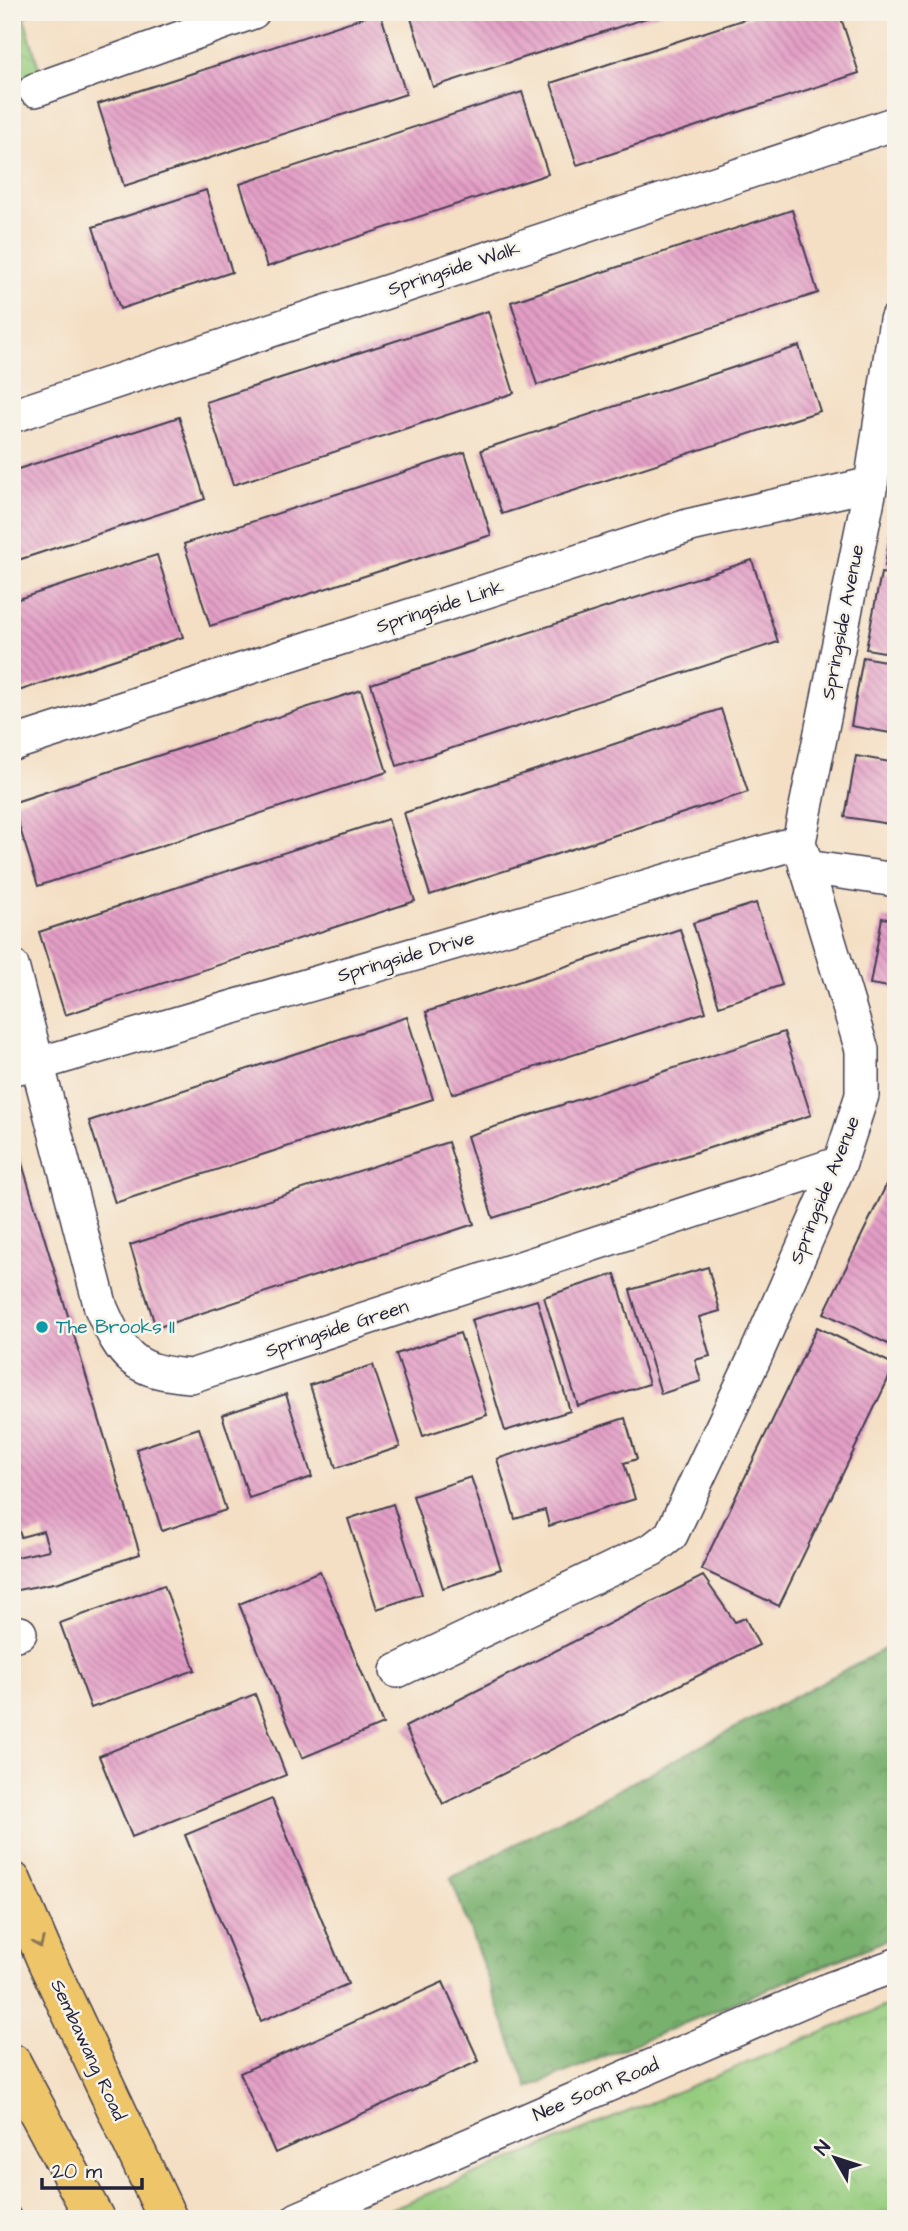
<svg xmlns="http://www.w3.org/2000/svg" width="908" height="2231" font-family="'Architects Daughter',sans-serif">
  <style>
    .forest { fill: url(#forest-crowns); stroke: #4d6954; stroke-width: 2 }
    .park { fill: url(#park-crowns); stroke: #5c775c; stroke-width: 2 }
    .building { fill: url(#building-back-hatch) }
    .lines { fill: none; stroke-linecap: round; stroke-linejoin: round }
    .minor-casing { stroke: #423e50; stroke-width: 36 }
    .major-casing { stroke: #423e50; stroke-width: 41 }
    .minor { stroke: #fff; stroke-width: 33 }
    .major { stroke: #eec569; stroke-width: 38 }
    .oneway { stroke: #887452 }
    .culture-dot { fill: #0f9aa8; stroke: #f7f3e8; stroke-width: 2.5 }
    .labels { text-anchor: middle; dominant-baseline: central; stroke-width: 5; stroke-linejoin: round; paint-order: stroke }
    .street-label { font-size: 19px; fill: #22223b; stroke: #f7f3e8 }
    .culture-label { font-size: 19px; fill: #0d838f; stroke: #f7f3e8; text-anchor: start }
  </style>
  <defs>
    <pattern id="forest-crowns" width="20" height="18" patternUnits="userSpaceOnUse" patternTransform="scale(1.75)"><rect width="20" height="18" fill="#78b06d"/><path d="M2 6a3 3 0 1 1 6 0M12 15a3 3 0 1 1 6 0" fill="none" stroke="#628f5b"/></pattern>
    <pattern id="park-crowns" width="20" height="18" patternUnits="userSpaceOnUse" patternTransform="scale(1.75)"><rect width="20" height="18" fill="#95cc7e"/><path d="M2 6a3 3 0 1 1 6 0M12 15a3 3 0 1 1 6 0" fill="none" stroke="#80af6e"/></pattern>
    <pattern id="building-back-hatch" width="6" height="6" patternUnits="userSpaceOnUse" patternTransform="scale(1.75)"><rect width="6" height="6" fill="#e49ec6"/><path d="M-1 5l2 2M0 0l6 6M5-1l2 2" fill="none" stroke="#b880a2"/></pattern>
  </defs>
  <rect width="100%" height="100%" fill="#f7f3e8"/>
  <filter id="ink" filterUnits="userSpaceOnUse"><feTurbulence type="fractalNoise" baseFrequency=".0143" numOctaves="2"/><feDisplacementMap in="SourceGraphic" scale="14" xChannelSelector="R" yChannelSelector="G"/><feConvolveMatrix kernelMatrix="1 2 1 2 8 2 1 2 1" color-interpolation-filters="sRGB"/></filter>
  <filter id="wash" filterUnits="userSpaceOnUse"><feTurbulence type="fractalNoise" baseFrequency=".00686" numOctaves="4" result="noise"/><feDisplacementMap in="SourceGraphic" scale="28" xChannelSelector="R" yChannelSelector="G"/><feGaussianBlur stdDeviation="1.57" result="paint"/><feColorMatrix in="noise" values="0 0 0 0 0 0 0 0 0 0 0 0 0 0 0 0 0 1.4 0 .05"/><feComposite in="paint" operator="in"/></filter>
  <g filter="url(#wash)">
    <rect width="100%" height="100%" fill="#f4dfc4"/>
    <!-- forest -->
    <path class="forest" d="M896,1643V1936L528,2088L451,1878Z"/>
    <!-- park -->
    <g class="park">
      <path d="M12,12H33L24,17L41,75L12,92Z"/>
      <path d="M896,2002V2219H366Z"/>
    </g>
    <g id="blocks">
      <!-- building -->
      <g class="building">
        <path d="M380,12L406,94L124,186L98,104Z"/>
        <path d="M409,12H662V13L433,87Z"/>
        <path d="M766,12H839L859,73L577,165L551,83Z"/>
        <path d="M522,92L548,174L267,267L240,184Z"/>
        <path d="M206,190L232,272L120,309L93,227Z"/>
        <path d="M792,210L818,293L537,385L511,302Z"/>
        <path d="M488,311L514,393L233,485L206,402Z"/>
        <path d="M799,346L820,411L502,514L481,450Z"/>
        <path d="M179,417L205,499L12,562V471Z"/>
        <path d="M465,452L491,535L210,626L184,544Z"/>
        <path d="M894,509H896V568L885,566Z"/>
        <path d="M157,555L183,637L12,693V601Z"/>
        <path d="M752,560L778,642L397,766L371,684Z"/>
        <path d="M881,573L896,575V654L866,649Z"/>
        <path d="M863,657L896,663V734L851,726Z"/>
        <path d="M361,690L387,772L38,886L12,803Z"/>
        <path d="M721,709L748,792L430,895L404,813Z"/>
        <path d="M856,756L896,763V825L845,817Z"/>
        <path d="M388,819L415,901L65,1015L39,932Z"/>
        <path d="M756,903L782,985L719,1006L693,923Z"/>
        <path d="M882,918L896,920V988L870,984Z"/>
        <path d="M680,929L706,1012L452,1094L426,1012Z"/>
        <path d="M407,1017L433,1099L115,1203L89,1121Z"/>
        <path d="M784,1032L811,1115L493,1218L467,1136Z"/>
        <path d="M448,1142L474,1224L156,1328L130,1245Z"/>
        <path d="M12,1147H17L140,1554L59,1582L12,1591V1558L49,1550L43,1531L21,1537L12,1508Z"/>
        <path d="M896,1165V1348L824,1313Z"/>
        <path d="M708,1267L720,1311L699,1317L710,1356L695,1360L701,1381L661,1394L630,1290Z"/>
        <path d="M615,1274L649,1384L578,1406L544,1297Z"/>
        <path d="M537,1300L570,1411L505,1431L471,1320Z"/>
        <path d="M817,1327L895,1365L779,1606L701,1569Z"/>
        <path d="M460,1333L487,1415L423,1436L396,1354Z"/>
        <path d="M373,1365L400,1447L336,1468L310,1385Z"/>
        <path d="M286,1394L312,1477L249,1498L222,1415Z"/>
        <path d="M625,1418L637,1459L624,1463L635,1499L549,1526L545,1510L515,1519L497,1459Z"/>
        <path d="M199,1428L226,1510L162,1531L136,1449Z"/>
        <path d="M471,1477L501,1569L443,1588L413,1496Z"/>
        <path d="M393,1504L422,1594L377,1609L348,1519Z"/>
        <path d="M320,1571L383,1724L302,1758L239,1604Z"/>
        <path d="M703,1576L735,1622L745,1618L759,1645L443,1804L405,1727Z"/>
        <path d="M164,1585L195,1670L91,1708L60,1623Z"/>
        <path d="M255,1694L286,1775L132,1837L99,1756Z"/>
        <path d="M272,1799L348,1984L261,2021L185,1835Z"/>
        <path d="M443,1982L479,2061L275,2153L240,2073Z"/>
        <path d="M12,2198L24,2219H12Z"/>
      </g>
    </g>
  </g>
  <g filter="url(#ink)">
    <use href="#blocks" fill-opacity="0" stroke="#423e50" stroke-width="2"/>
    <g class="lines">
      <defs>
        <g id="minor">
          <path d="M35,90L253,12"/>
          <path d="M12,416L896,123"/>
          <path d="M12,744L691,525L871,484"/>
          <path d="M806,867L896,880"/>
          <path d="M12,966L101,1308C123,1358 134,1372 191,1376L840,1163"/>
          <path d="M12,1068L38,1064L799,842"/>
          <path d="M12,1635L20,1633"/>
          <path d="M397,1671L653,1549L671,1535L755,1357L840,1163L862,1095V1050L799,842L871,484L896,320"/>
          <path d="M298,2219L830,1989L896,1965"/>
        </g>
        <g id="major">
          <path d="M12,1881L47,1962L168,2219"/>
          <path d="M12,2063L95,2219"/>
        </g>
      </defs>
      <!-- minor casing -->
      <use href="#minor" class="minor-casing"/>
      <!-- major casing -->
      <use href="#major" class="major-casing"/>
      <!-- minor -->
      <use href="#minor" class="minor"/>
      <!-- major -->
      <use href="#major" class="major"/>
    </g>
    <!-- one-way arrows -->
    <defs><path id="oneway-chevron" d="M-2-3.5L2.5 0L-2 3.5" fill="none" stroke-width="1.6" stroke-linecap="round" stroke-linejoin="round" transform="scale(1.75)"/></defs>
    <use class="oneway" href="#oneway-chevron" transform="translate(39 1943) rotate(67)"/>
  </g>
  <!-- markers -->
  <circle class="culture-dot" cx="42" cy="1327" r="7"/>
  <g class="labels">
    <!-- street labels -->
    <g class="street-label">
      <text transform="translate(454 269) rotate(-18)">Springside Walk</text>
      <text transform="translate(440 607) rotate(-18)">Springside Link</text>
      <text transform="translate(843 622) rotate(-79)">Springside Avenue</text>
      <text transform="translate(406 957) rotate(-16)">Springside Drive</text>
      <text transform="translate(825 1190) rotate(-68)">Springside Avenue</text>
      <text transform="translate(337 1329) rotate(-18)">Springside Green</text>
      <text transform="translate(88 2050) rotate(65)">Sembawang Road</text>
      <text transform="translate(596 2090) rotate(-23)">Nee Soon Road</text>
    </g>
    <!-- culture labels -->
    <g class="culture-label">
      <text x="56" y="1327">The Brooks II</text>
    </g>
  </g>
  <!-- margin -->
  <rect width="908" height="2231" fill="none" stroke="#f7f3e8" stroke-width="42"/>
  <!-- north arrow -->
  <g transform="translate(835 2158) rotate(309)" stroke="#f7f3e8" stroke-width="5" paint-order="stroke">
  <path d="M0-5L12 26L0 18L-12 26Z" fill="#22223b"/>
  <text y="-10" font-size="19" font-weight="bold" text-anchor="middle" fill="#22223b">N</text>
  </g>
  <!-- scale -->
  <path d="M42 2178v10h100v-10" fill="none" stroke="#22223b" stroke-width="3.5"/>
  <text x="52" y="2178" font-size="21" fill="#22223b" stroke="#f7f3e8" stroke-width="5" paint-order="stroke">20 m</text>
</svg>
